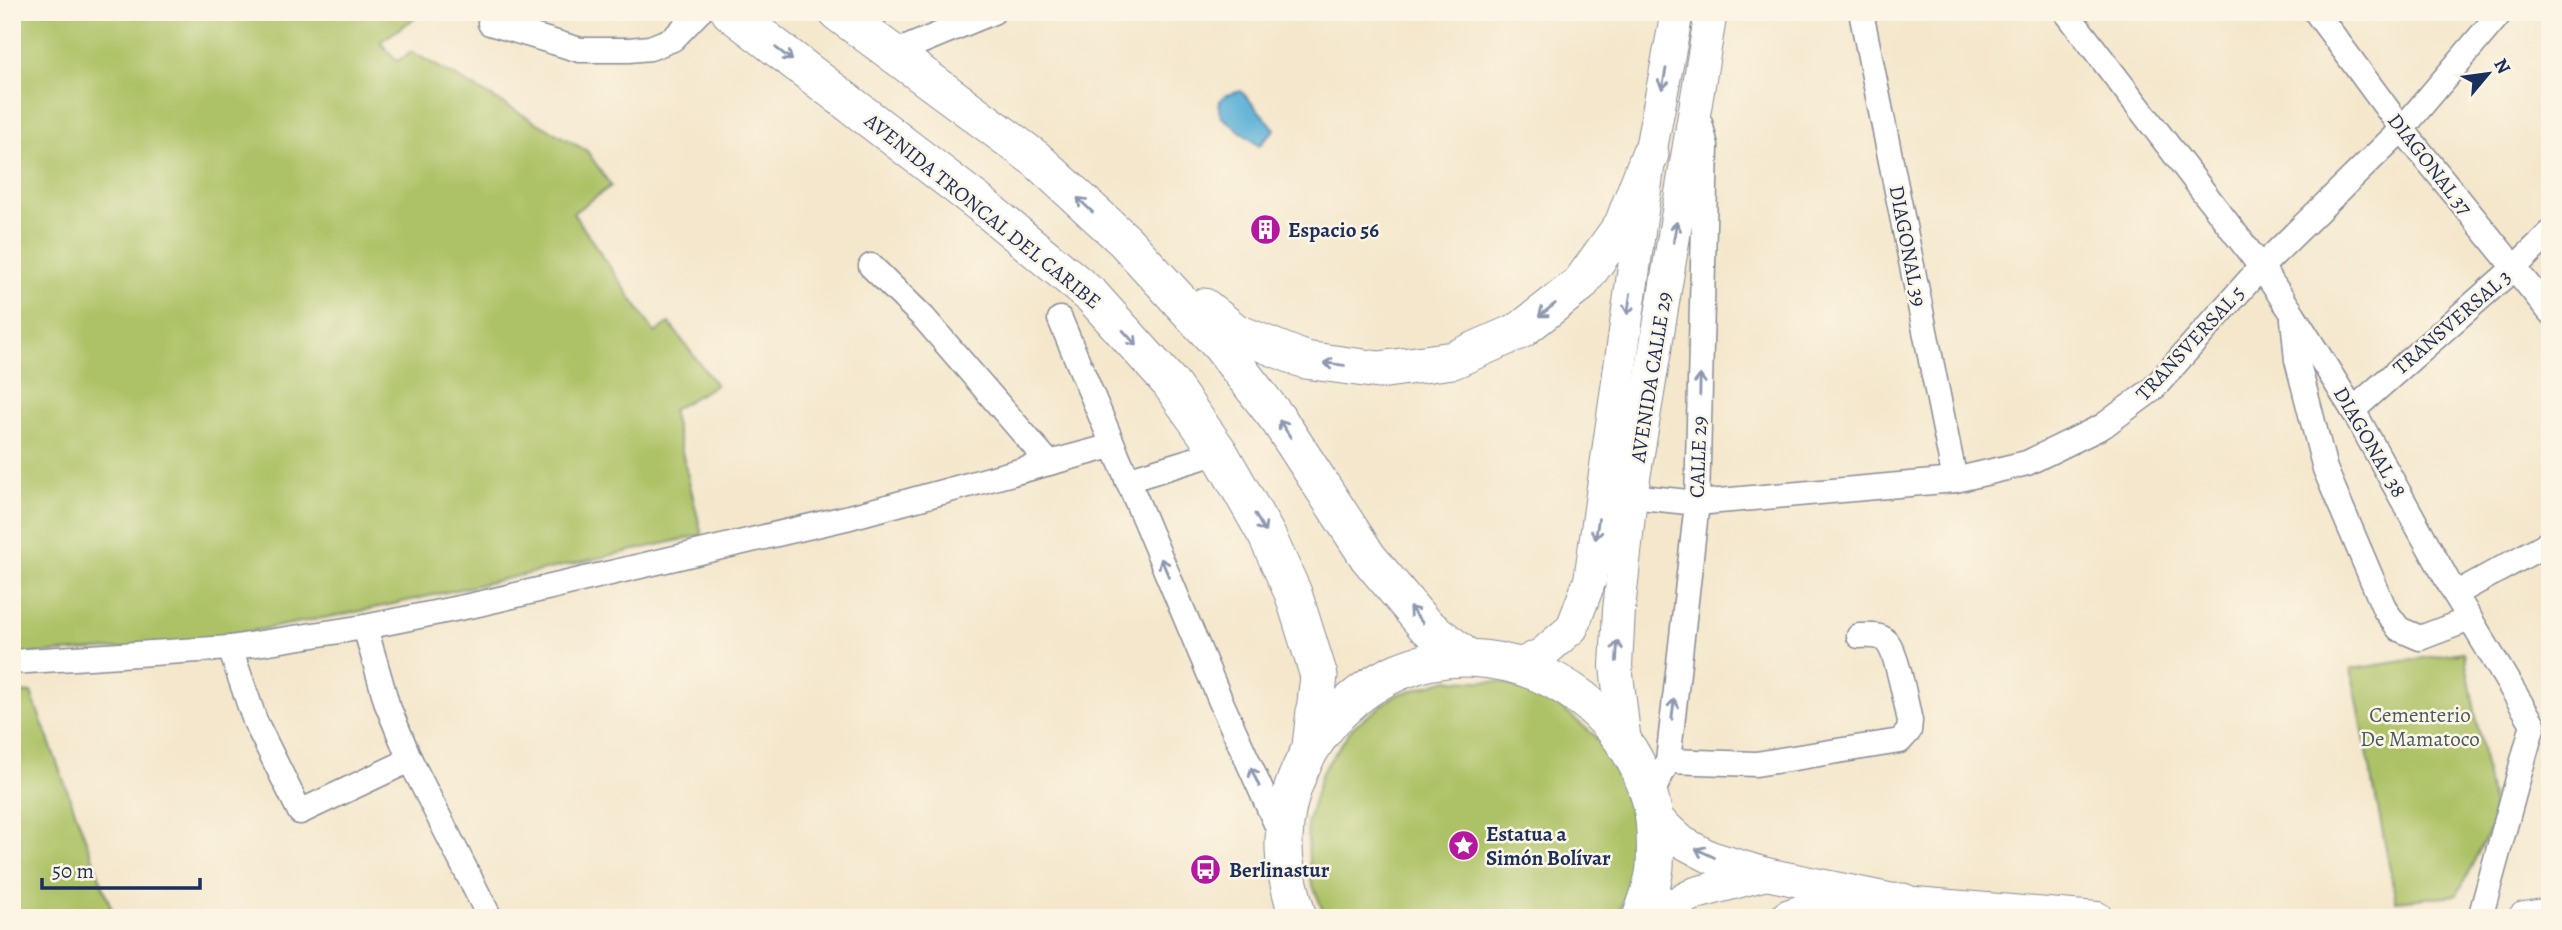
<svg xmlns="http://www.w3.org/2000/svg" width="2562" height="930" font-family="Alegreya,serif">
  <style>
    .green { fill: #adc266; stroke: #647862; stroke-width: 2 }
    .water { fill: #5ab0d7; stroke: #3a709a; stroke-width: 2 }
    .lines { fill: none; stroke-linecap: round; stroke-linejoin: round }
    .minor-casing { stroke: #888b95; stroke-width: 27 }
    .major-casing { stroke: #888b95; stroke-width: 34 }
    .highway-casing { stroke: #888b95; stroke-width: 39 }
    .minor { stroke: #fff; stroke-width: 24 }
    .major { stroke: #fff; stroke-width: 32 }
    .highway { stroke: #fff; stroke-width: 37 }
    .oneway { stroke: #8d97ae }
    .labels { text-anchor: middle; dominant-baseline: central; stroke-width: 5; stroke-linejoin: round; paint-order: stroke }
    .street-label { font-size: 21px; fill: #1b2f5e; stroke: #fcf5e5 }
    .poi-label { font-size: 21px; font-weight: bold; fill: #1b2f5e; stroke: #fcf5e5; text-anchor: start }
    .park-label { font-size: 21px; fill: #475b60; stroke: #fcf5e5 }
  </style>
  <rect width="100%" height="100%" fill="#fcf5e5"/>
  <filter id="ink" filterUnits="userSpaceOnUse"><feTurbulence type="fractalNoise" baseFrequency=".0143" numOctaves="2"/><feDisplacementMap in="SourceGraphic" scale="14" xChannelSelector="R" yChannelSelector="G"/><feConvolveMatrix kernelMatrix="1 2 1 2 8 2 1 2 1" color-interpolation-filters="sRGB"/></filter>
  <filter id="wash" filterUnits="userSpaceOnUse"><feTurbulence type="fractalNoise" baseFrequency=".00686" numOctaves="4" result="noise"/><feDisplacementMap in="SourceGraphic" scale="28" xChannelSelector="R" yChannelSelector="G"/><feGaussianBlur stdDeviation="1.57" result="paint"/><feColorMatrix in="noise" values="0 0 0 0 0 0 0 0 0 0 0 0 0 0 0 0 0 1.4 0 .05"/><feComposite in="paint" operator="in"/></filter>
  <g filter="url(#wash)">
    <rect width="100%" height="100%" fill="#f4e7cc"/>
    <!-- green -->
    <g class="green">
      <path d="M12,12H424L380,42L397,61L412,52L587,151L611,186L573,213L655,333L669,323L716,385L672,410L702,535L366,610L178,645L12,655Z"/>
      <path d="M2464,652L2495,819L2457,895L2396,901L2351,669Z"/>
      <path d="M1448,680L1502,682L1553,701L1595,736L1623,782L1635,835L1629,889L1616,918H1326L1310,878L1307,824L1322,772L1353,727L1396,695Z"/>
      <path d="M12,692L31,693L115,918H12Z"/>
    </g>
    <!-- water -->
    <path class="water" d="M1241,91L1275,129L1259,146L1222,117L1219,111L1220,100L1226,95Z"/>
  </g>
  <g filter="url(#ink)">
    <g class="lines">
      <defs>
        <g id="minor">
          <path d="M1861,12L1955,480"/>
          <path d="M2066,12L2261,267L2293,314L2353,410L2455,594L2533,724L2480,918"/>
          <path d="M2316,12L2402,129L2550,312"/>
          <path d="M490,23L580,50H629L650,48L673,39L699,12"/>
          <path d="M853,24L878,12"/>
          <path d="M894,53L993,12"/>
          <path d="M871,266L924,318L1049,463"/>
          <path d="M1060,319L1222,704L1283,839"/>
          <path d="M2293,319L2297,360L2325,469L2385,610L2399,629L2420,638L2470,619"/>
          <path d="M2353,410L2513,269L2550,233"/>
          <path d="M1127,480L1219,452"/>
          <path d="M1631,496L1697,503L1955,480L2027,463L2103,426L2153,389L2261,267L2402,129L2501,12"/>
          <path d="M2455,594L2550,542"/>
          <path d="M230,648L255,721L300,812L410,760L387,704L365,627"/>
          <path d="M12,662L230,648L365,627L474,605L850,517L1112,446"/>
          <path d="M410,760L490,918"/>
          <path d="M1668,761L1756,764L1900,741L1909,731L1910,721C1906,704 1897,651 1886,641C1879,634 1868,636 1859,636"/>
          <path d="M1650,797L1668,761L1697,503L1706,146L1700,123L1695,113"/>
        </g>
        <g id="major">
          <path d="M1519,665L1542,654L1572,628L1590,580L1650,154L1677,12"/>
          <path d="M1625,743L1616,666L1619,610L1631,496L1711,12"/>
          <path d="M1654,816L1682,842L1710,857L1766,874L1903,902L2097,918"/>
          <path d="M1646,918L1696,893L1766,874"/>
          <path d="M2524,918L2550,914"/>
        </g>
        <g id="highway">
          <path d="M730,12L983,206L1092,296L1170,383L1219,452L1267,536L1293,593L1319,676L1311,746"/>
          <path d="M837,12L1036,159L1125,241L1220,345L1280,422L1368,557L1424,624L1468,658"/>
          <path d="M1204,307L1235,332L1305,360L1379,370L1453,360L1521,330L1580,284L1623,224L1650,154"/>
          <path d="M1298,918C1291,892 1283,867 1284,840C1286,743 1370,655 1469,658C1553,661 1627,717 1650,798C1656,819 1656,844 1655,866C1654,883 1646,902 1641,918"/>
          <path d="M1789,918L1827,905L1903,902"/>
        </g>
      </defs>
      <!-- minor casing -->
      <use href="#minor" class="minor-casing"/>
      <!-- major casing -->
      <use href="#major" class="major-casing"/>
      <!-- highway casing -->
      <use href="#highway" class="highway-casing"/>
      <!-- minor -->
      <use href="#minor" class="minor"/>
      <!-- major -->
      <use href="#major" class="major"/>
      <!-- highway -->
      <use href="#highway" class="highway"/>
    </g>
    <!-- one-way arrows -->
    <defs><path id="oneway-shaft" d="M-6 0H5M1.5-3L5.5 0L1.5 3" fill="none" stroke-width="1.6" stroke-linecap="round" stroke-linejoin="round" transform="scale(1.75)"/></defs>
    <g class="oneway">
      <use href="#oneway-shaft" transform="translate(784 54) rotate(37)"/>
      <use href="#oneway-shaft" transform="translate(1664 79) rotate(101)"/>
      <use href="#oneway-shaft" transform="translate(1085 205) rotate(-137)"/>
      <use href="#oneway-shaft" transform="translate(1675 232) rotate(-81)"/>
      <use href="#oneway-shaft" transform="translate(1629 304) rotate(98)"/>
      <use href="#oneway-shaft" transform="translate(1547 310) rotate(142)"/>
      <use href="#oneway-shaft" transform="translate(1130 338) rotate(48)"/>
      <use href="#oneway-shaft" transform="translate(1334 364) rotate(-173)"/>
      <use href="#oneway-shaft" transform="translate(1700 385) rotate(-89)"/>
      <use href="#oneway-shaft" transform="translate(1285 429) rotate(-124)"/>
      <use href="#oneway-shaft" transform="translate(1260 523) rotate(60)"/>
      <use href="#oneway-shaft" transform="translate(1597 529) rotate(98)"/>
      <use href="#oneway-shaft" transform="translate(1165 568) rotate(-113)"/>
      <use href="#oneway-shaft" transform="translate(1416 615) rotate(-130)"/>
      <use href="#oneway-shaft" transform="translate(1617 651) rotate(-87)"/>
      <use href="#oneway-shaft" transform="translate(1673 709) rotate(-83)"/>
      <use href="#oneway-shaft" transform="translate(1255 777) rotate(-114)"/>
      <use href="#oneway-shaft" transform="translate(1705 853) rotate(-155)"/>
    </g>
  </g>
  <!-- icons -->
  <defs>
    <symbol id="building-disc" viewBox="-11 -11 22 22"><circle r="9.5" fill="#b5179e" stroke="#fcf5e5"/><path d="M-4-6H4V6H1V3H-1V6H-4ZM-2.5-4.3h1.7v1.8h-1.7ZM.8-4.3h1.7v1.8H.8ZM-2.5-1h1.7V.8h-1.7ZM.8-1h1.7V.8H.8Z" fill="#fff"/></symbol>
    <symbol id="sight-disc" viewBox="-11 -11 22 22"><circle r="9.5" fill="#b5179e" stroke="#fcf5e5"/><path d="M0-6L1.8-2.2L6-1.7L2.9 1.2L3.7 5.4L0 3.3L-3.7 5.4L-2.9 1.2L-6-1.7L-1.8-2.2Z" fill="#fff"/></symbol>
    <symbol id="bus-disc" viewBox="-11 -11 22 22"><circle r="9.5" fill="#b5179e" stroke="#fcf5e5"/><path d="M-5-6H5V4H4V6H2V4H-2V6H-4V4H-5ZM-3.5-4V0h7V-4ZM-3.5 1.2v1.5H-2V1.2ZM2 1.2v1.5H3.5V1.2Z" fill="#fff"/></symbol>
  </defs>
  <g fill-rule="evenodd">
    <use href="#building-disc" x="1248" y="212" width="35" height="35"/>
    <use href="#sight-disc" x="1446" y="828" width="35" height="35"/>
    <use href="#bus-disc" x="1188" y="852" width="35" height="35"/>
  </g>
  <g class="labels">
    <!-- street labels -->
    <g class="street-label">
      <text transform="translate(2430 164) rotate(52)">DIAGONAL 37</text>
      <text transform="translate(983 211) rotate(39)">AVENIDA TRONCAL DEL CARIBE</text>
      <text transform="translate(1908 246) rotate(79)">DIAGONAL 39</text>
      <text transform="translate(2452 322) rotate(-41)">TRANSVERSAL 3</text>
      <text transform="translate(2190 343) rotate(-47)">TRANSVERSAL 5</text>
      <text transform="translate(1651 377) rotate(-81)">AVENIDA CALLE 29</text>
      <text transform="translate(2370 442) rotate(60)">DIAGONAL 38</text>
      <text transform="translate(1698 457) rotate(-88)">CALLE 29</text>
    </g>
    <!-- poi labels -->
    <g class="poi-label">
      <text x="1288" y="230">Espacio 56</text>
      <text x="1486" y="834">Estatua a<tspan x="1486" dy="24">Simón Bolívar</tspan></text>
      <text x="1229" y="870">Berlinastur</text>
    </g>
    <!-- park labels -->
    <g class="park-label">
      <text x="2420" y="715">Cementerio<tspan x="2420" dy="24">De Mamatoco</tspan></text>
    </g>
  </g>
  <!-- margin -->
  <rect width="2562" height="930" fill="none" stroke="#fcf5e5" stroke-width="42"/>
  <!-- north arrow -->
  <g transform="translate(2488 74) rotate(61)" stroke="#fcf5e5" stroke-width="5" paint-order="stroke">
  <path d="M0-5L12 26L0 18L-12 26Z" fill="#1b2f5e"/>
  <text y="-10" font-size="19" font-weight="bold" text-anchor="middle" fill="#1b2f5e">N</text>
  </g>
  <!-- scale -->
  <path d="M42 878v10h158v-10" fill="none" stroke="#1b2f5e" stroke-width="3.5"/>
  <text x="52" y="878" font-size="21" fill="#1b2f5e" stroke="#fcf5e5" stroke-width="5" paint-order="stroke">50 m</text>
</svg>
